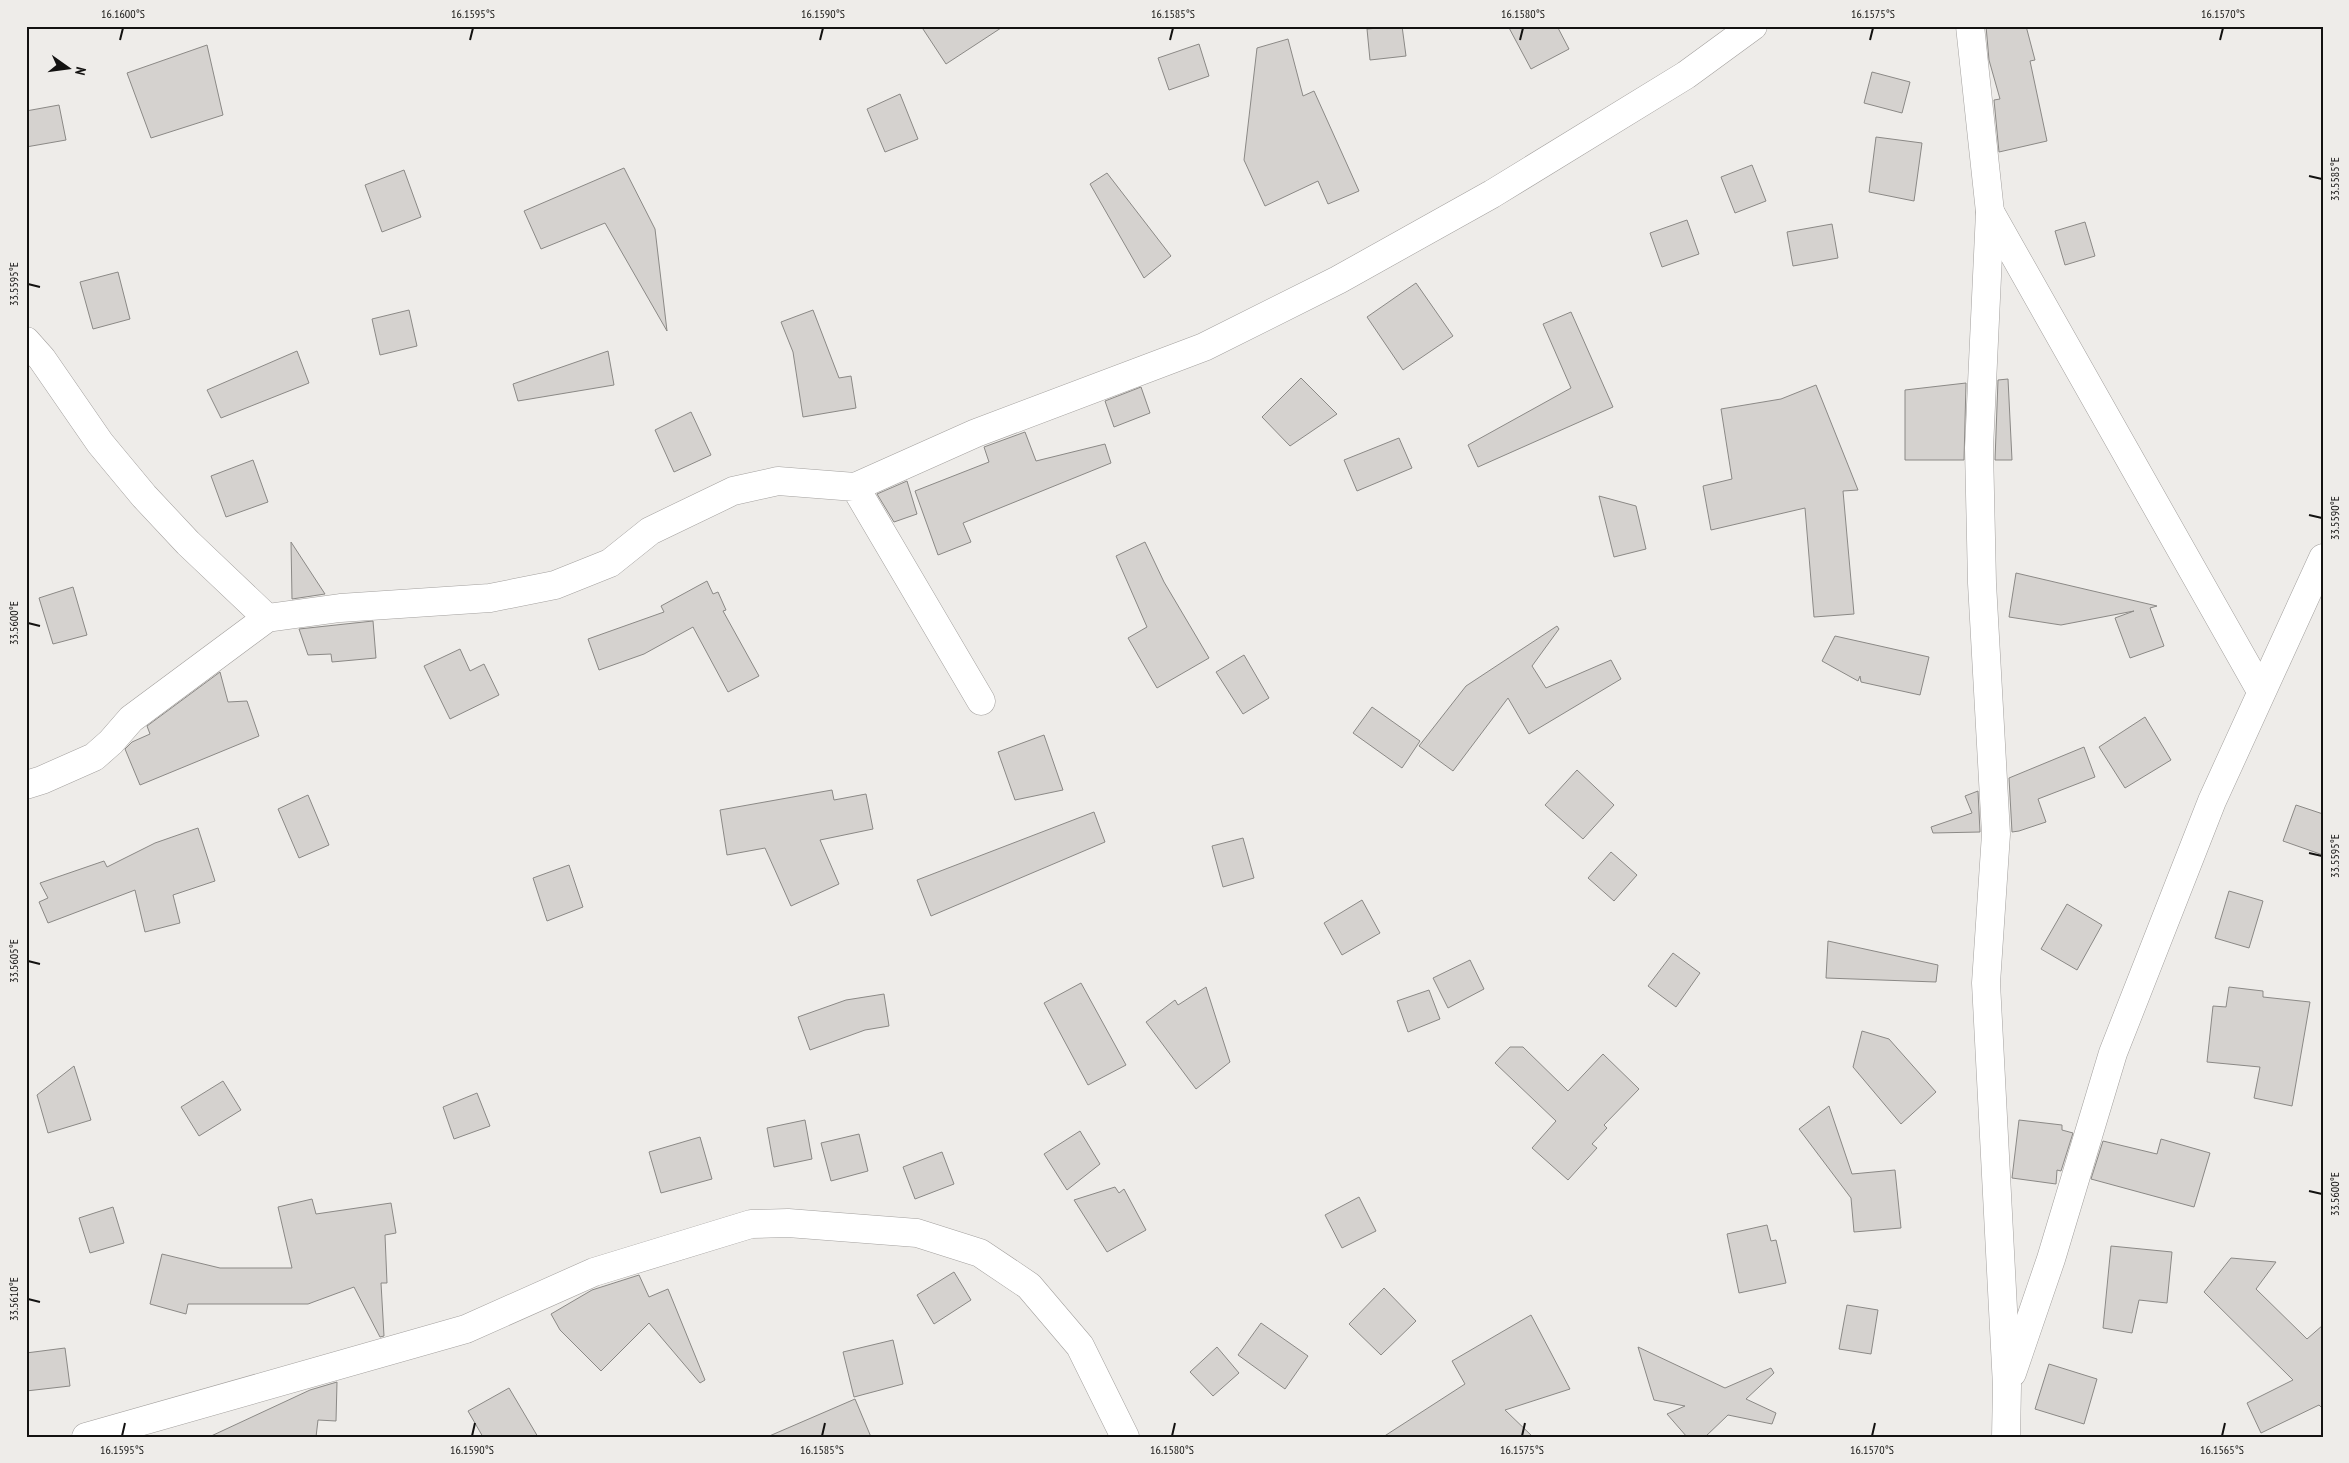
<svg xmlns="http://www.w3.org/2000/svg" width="2349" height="1463" font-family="'PT Sans Narrow',sans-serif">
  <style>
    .building { fill: #d5d2cf; stroke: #8b8986 }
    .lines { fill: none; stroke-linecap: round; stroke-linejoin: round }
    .minor-casing { stroke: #a3a09e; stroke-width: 29 }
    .minor { stroke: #fff; stroke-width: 28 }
    .ticks { fill: none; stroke: #131211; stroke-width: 2 }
    .neatline { fill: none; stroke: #131211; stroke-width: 2 }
    .ticks-label { font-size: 12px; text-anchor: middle; fill: #131211 }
  </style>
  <rect width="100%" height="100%" fill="#eeece9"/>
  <!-- building -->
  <g class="building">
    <path d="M921,26H1004L946,64Z"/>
    <path d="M1402,26L1406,56L1370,60L1367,29Z"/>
    <path d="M1508,26H1557L1569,49L1531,69Z"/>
    <path d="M1986,26H2026L2035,60L2030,61L2047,141L1999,152L1994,100L2000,99L1989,60Z"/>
    <path d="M1288,39L1303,96L1314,91L1359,191L1328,204L1318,181L1265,206L1244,160L1257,48Z"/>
    <path d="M1199,44L1209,76L1169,90L1158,58Z"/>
    <path d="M207,45L223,115L151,138L127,73Z"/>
    <path d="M1872,72L1910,82L1902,113L1864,103Z"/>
    <path d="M900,94L918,139L885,152L867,109Z"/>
    <path d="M59,105L66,140L26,147V111Z"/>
    <path d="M1876,137L1922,143L1914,201L1869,192Z"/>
    <path d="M1752,165L1766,201L1735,213L1721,177Z"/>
    <path d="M624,168L655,229L667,331L605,223L541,249L524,211Z"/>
    <path d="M404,170L421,217L382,232L365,185Z"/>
    <path d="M1107,173L1171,256L1144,278L1090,184Z"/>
    <path d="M1687,220L1699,254L1662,267L1650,233Z"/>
    <path d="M2085,222L2095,256L2065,265L2055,231Z"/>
    <path d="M1832,224L1838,258L1793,266L1787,232Z"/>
    <path d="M118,272L130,319L93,329L80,282Z"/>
    <path d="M1416,283L1453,336L1403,370L1367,317Z"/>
    <path d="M409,310L417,346L380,355L372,319Z"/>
    <path d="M813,310L839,378L851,376L856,408L803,417L793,352L781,322Z"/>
    <path d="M1571,312L1613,407L1478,467L1468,445L1571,388L1543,324Z"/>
    <path d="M297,351L309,383L221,418L207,390Z"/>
    <path d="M608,351L614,385L518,401L513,384Z"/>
    <path d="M1301,378L1337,414L1290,446L1262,417Z"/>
    <path d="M2008,379L2012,460H1995L1998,380Z"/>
    <path d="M1966,383L1964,460H1905V390Z"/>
    <path d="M1816,385L1858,490L1843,491L1854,614L1814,617L1805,508L1711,530L1703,486L1732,479L1721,409L1781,399Z"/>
    <path d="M1141,387L1150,413L1114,427L1105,401Z"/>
    <path d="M691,412L711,455L674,472L655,430Z"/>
    <path d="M1025,432L1036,461L1105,444L1111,463L963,523L971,542L938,555L915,491L989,462L984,447Z"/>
    <path d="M1399,438L1412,468L1357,491L1344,460Z"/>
    <path d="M253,460L268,502L226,517L211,476Z"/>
    <path d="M907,481L917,514L894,522L877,494Z"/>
    <path d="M1599,496L1636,506L1646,549L1614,557Z"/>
    <path d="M291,542L325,594L292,599Z"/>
    <path d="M1145,542L1164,582L1209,658L1157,688L1128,638L1147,627L1116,556Z"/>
    <path d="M2016,573L2157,606L2150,608L2164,646L2130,658L2115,618L2134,611L2061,625L2009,617Z"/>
    <path d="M707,581L713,594L718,592L726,610L723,611L759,676L728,692L693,627L644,654L599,670L588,639L664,612L661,606Z"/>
    <path d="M73,587L87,635L53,644L39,598Z"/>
    <path d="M373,621L376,658L332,662L331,654L308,655L299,629Z"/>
    <path d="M1557,626L1559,629L1532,666L1546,688L1611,660L1621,679L1529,734L1508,698L1453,771L1419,746L1466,686Z"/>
    <path d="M1835,636L1929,657L1920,695L1861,682L1860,676L1858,681L1822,661Z"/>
    <path d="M460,649L470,671L484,664L499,695L450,719L424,666Z"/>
    <path d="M1244,655L1269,698L1243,714L1216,672Z"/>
    <path d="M220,672L228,702L247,701L259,736L140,785L125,749L132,742L150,734L147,726Z"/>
    <path d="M1372,707L1420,741L1402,768L1353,733Z"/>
    <path d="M2145,717L2171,760L2125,788L2099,747Z"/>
    <path d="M1044,735L1063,790L1015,800L998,752Z"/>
    <path d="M2084,747L2095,777L2038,799L2046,822L2019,831L2012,832L2009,778Z"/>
    <path d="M1577,770L1614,805L1583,839L1545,805Z"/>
    <path d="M832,790L834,800L866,794L873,829L820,840L839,884L791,906L765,848L727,855L720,810Z"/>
    <path d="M1978,791L1980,832L1933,833L1931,827L1972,813L1965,796Z"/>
    <path d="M308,795L329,845L299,858L278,809Z"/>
    <path d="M2296,805L2323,814V855L2283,841Z"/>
    <path d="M1094,812L1105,842L931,916L917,880Z"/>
    <path d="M198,828L215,881L173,895L180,923L145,932L135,890L48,923L39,902L48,898L40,883L104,861L107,867L155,843Z"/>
    <path d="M1243,838L1254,878L1223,887L1212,846Z"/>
    <path d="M1611,852L1637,875L1614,901L1588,878Z"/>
    <path d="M569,865L583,907L547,921L533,878Z"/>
    <path d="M2229,891L2263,901L2249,948L2215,938Z"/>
    <path d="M1362,900L1380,933L1342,955L1324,923Z"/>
    <path d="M2067,904L2102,925L2077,970L2041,949Z"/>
    <path d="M1828,941L1938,965L1936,982L1826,978Z"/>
    <path d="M1673,953L1700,973L1676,1007L1648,986Z"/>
    <path d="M1470,960L1484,989L1448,1008L1433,978Z"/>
    <path d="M1081,983L1126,1065L1088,1085L1044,1003Z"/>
    <path d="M1206,987L1230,1062L1196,1089L1146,1022L1175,1000L1178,1005Z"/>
    <path d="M2229,987L2263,991V997L2310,1002L2292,1106L2254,1098L2260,1067L2207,1062L2213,1006L2226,1007Z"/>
    <path d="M1429,990L1440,1019L1408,1032L1397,1001Z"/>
    <path d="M884,994L889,1026L865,1030L810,1050L798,1017L846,1000Z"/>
    <path d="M1862,1031L1889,1039L1936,1092L1901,1124L1853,1067Z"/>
    <path d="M1510,1047H1523L1568,1091L1603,1054L1639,1089L1604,1125L1607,1128L1592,1144L1597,1148L1568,1180L1532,1148L1556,1121L1495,1063Z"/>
    <path d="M74,1066L91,1120L48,1133L37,1095Z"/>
    <path d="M223,1081L241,1110L199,1136L181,1107Z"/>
    <path d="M477,1093L490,1126L454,1139L443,1107Z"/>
    <path d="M1829,1106L1852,1174L1895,1170L1901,1228L1854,1232L1851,1198L1799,1129Z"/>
    <path d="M805,1120L812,1159L774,1167L767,1128Z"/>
    <path d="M2019,1120L2062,1125V1130L2073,1133L2061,1171L2057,1170L2056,1184L2012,1178Z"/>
    <path d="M1080,1131L1100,1164L1067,1190L1044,1154Z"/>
    <path d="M859,1134L868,1171L831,1181L821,1143Z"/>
    <path d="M700,1137L712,1179L661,1193L649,1152Z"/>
    <path d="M2161,1139L2210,1153L2194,1207L2091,1179L2103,1141L2157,1154Z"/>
    <path d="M942,1152L954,1184L915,1199L903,1167Z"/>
    <path d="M1115,1187L1119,1193L1124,1189L1146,1230L1107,1252L1074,1200Z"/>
    <path d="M1359,1197L1376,1231L1342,1248L1325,1215Z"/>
    <path d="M312,1199L316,1214L391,1203L396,1233L385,1235L387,1283H381L384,1336L380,1337L354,1287L308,1304H188L186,1314L150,1304L162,1254L220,1268H292L278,1207Z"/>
    <path d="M113,1207L124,1243L90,1253L79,1218Z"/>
    <path d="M1767,1225L1771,1241L1776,1240L1786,1283L1739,1293L1727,1234Z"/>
    <path d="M2111,1246L2172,1252L2167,1303L2139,1300L2132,1333L2103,1328Z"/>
    <path d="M2231,1258L2276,1262L2256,1289L2307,1339L2323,1325V1409L2319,1405L2261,1433L2247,1403L2293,1380L2204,1292Z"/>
    <path d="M954,1272L971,1300L934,1324L917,1295Z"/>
    <path d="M639,1275L649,1297L668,1289L705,1380L700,1383L649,1323L601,1371L560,1330L551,1314L592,1290Z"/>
    <path d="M1384,1288L1416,1321L1381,1355L1349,1324Z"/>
    <path d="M1847,1305L1878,1310L1871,1354L1839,1349Z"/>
    <path d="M1531,1315L1570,1389L1505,1410L1533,1437H1383L1465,1384L1452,1361Z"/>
    <path d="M1261,1323L1308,1356L1285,1389L1238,1355Z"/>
    <path d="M893,1340L903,1384L854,1397L843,1352Z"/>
    <path d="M1217,1347L1239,1373L1213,1396L1190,1372Z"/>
    <path d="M1638,1347L1725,1388L1771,1368L1774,1373L1746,1399L1776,1413L1772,1424L1728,1415L1705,1437H1687L1667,1414L1685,1406L1654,1400Z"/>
    <path d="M65,1348L70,1386L26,1391V1353Z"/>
    <path d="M2049,1364L2097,1379L2084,1424L2035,1409Z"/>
    <path d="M337,1382L336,1421L318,1420L316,1437H209L310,1390Z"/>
    <path d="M509,1388L538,1437H483L468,1411Z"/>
    <path d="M855,1399L871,1437H767Z"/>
  </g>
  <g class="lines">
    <defs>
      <g id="minor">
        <path d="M1970,26L1990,212L1979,448L1982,583L1996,834L1986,983L2007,1386L2006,1437"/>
        <path d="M1990,212L2261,691"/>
        <path d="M26,341L42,359L100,443L144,496L188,543L267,618"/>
        <path d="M855,487L976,433L1204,347L1338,280L1492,194L1686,75L1753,26"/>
        <path d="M26,785L42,780L94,757L111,742L131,719L267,618L340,608L490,598L555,585L610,563L650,531L733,491L778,481L855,487L981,701"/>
        <path d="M2012,1373L2051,1259L2113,1053L2212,801L2323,558"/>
        <path d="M86,1437L466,1329L594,1272L751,1224L788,1223L917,1233L980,1253L1029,1286L1080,1346L1125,1437"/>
      </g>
    </defs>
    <!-- minor casing -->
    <use href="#minor" class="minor-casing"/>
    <!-- minor -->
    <use href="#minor" class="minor"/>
  </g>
  <!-- ticks -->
  <path class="ticks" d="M120,40L123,28M470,40L473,28M820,40L823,28M1170,40L1173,28M1520,40L1523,28M1870,40L1873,28M2220,40L2223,28M2309,176L2322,179M28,284L40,287M2309,515L2322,518M28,623L40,626M2309,853L2322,856M28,961L40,964M2309,1191L2322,1194M28,1299L40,1302M122,1436L125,1423M472,1436L475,1423M822,1436L825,1423M1172,1436L1175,1423M1522,1436L1525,1423M1872,1436L1875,1423M2222,1436L2225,1423"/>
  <!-- border -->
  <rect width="2349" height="1463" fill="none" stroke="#eeece9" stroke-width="55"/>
  <!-- north arrow -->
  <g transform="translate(68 68) rotate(104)" stroke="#eeece9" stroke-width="4" paint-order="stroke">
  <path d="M0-4L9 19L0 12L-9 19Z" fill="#131211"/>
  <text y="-8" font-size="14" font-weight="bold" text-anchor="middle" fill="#131211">N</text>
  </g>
  <rect x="28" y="28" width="2294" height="1408" class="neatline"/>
  <g class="ticks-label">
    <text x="123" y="18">16.1600°S</text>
    <text x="473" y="18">16.1595°S</text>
    <text x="823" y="18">16.1590°S</text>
    <text x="1173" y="18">16.1585°S</text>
    <text x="1523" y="18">16.1580°S</text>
    <text x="1873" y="18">16.1575°S</text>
    <text x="2223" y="18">16.1570°S</text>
    <text transform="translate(2335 179) rotate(-90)" y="4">33.5585°E</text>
    <text transform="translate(14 284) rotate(-90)" y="4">33.5595°E</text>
    <text transform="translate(2335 518) rotate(-90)" y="4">33.5590°E</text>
    <text transform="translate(14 623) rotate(-90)" y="4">33.5600°E</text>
    <text transform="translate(2335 856) rotate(-90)" y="4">33.5595°E</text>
    <text transform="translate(14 961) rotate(-90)" y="4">33.5605°E</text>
    <text transform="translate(2335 1194) rotate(-90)" y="4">33.5600°E</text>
    <text transform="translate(14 1299) rotate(-90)" y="4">33.5610°E</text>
    <text x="122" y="1454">16.1595°S</text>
    <text x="472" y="1454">16.1590°S</text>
    <text x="822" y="1454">16.1585°S</text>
    <text x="1172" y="1454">16.1580°S</text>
    <text x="1522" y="1454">16.1575°S</text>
    <text x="1872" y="1454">16.1570°S</text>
    <text x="2222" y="1454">16.1565°S</text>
  </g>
</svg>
